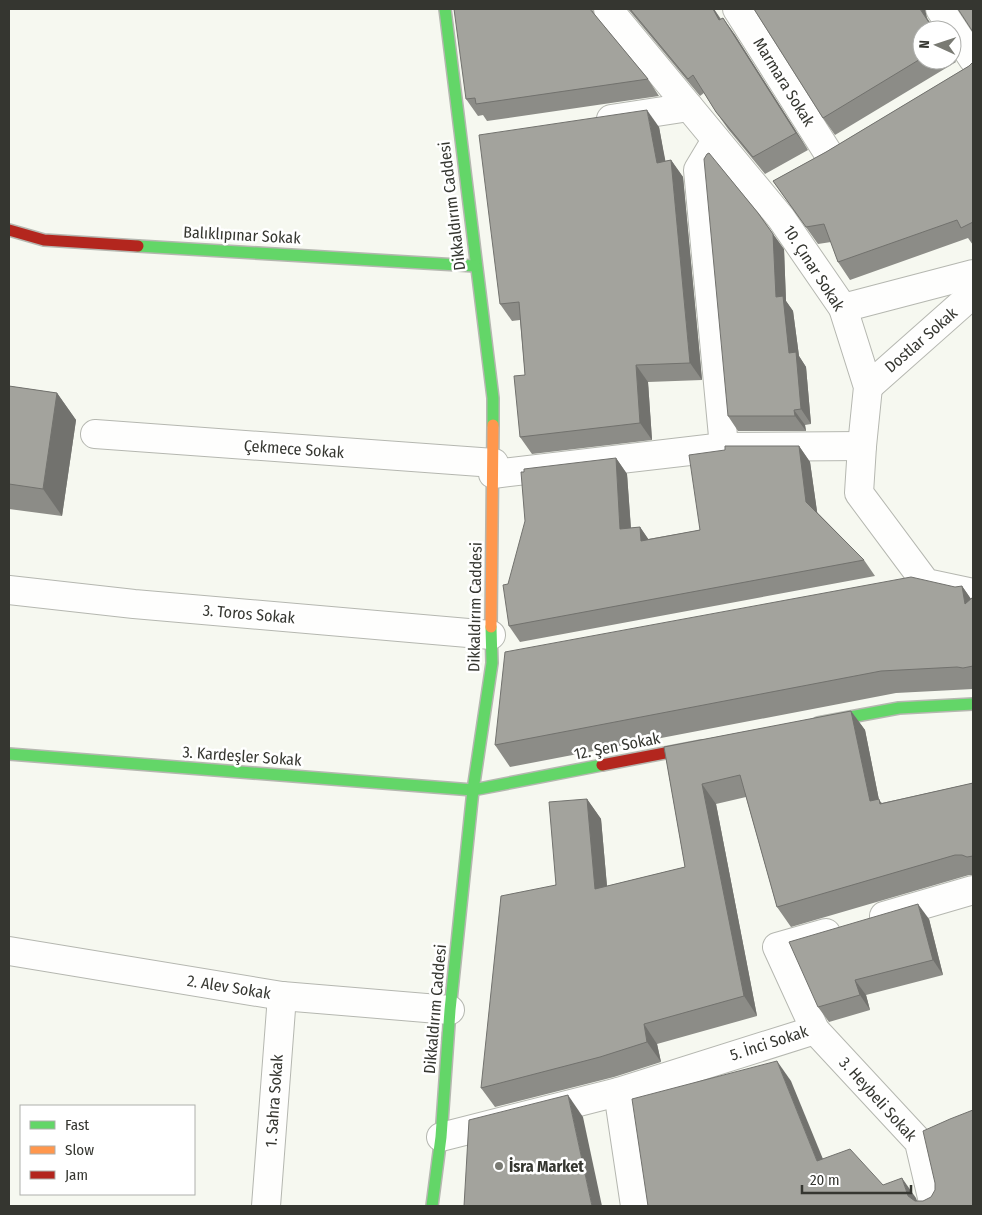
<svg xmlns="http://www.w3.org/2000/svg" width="982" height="1215" font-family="'Fira Sans Condensed',sans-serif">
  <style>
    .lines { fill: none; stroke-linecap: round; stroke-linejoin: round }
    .street-casing { stroke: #b5b7b0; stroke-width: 30 }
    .fast-casing { stroke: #b5b7b0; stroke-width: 14 }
    .slow-casing { stroke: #b5b7b0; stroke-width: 14 }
    .jam-casing { stroke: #b5b7b0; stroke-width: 14 }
    .street { stroke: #fefefd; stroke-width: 28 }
    .fast { stroke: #63d668; stroke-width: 11 }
    .slow { stroke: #ff974d; stroke-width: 11 }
    .jam { stroke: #b3261e; stroke-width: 11 }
    .wall { fill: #8c8c87 }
    .shaded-wall { fill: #72726e }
    .building { fill: #a3a39d; stroke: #72726e }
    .poi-dot { fill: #797a73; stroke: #fff; stroke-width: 2 }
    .labels { text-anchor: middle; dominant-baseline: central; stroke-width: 5; stroke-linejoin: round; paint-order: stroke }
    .street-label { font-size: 16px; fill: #353630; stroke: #fff }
    .poi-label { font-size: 16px; font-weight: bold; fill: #353630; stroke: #fff; text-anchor: start }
  </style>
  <rect width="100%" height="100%" fill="#f6f8f0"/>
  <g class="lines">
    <defs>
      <g id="street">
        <path d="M608,9L781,218L843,308L868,387L862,446L859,493L926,583L973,593"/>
        <path d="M737,9L830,156"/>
        <path d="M940,9L973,59"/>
        <path d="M611,119L689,107"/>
        <path d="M716,140L698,170L724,447"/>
        <path d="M843,308L973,274"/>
        <path d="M868,387L973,294"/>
        <path d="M95,434L494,463"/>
        <path d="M493,474L724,447L862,446"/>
        <path d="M9,590L134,604L491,635"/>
        <path d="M884,916L973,890"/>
        <path d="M826,933L777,947L815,1030L919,1142L934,1206"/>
        <path d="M9,951L282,996L450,1010"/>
        <path d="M618,1092L635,1206"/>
        <path d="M441,1137L618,1092L815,1030"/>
        <path d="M266,1206L282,996"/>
      </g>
      <g id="fast">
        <path d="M445,9L493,398V425"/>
        <path d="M138,246L475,266"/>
        <path d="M818,723L899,708L973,704"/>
        <path d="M9,754L473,790L602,765"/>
        <path d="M432,1206L441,1137L450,1010L473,790L492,663L491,627"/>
      </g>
      <path id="slow" d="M491,627L493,425"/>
      <g id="jam">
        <path d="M9,230L44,240L138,246"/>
        <path d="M602,765L702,746"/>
      </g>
    </defs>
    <!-- street casing -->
    <use href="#street" class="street-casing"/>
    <!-- fast casing -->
    <use href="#fast" class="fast-casing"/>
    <!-- slow casing -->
    <use href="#slow" class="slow-casing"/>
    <!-- jam casing -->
    <use href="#jam" class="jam-casing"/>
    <!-- street -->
    <use href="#street" class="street"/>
    <!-- fast -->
    <use href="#fast" class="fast"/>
    <!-- slow -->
    <use href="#slow" class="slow"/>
    <!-- jam -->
    <use href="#jam" class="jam"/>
  </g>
  <!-- wall -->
  <g class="wall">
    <path d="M628,9H714L721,19L723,18L735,35L808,150L765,174L728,129L716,112L704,93L700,96Z"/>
    <path d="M924,9L927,18L935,30H922V60H952V56L956,62L835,135L823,118Z"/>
    <path d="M593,10L594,14L648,79L659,96L487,121L483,115L478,116L466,99Z"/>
    <path d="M973,62V245L968,238L850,280L838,262L831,242L818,244L773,181L826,152L969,66Z"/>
    <path d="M659,127L665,161L671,160L683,177L702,380L648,382L652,440L532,454L520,437L525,375L520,320L512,321L500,304Z"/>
    <path d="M784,249L786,301L793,311L799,356L806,367L811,424L805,425L806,431H738L728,416Z"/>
    <path d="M9,386L57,393L76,420L62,516L9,509Z"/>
    <path d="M799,446L810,462L817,512L864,560L875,576L520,642L509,626L508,584L616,458L627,474L631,528L640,527L648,539L700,530Z"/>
    <path d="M962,586L971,599L973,597V689L896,693L510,767L495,745Z"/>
    <path d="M851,711L865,730L879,800L882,803L973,783V875H969L791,927L777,907L746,797L716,804L757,1016L657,1044L661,1062L614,1077L495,1107L481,1088L587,799L601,819L607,886L685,867L664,747Z"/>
    <path d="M929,919L943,975L866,995L870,1010L829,1022L818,1007Z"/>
  </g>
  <!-- shaded-wall -->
  <g class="shaded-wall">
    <path d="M713,9H714L731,37L719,20Z"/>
    <path d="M920,9H925L927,18L935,30Z"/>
    <path d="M723,18L735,35L808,150L796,133Z"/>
    <path d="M647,110L659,127L669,180L657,163Z"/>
    <path d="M671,160L683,177L702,380L690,363Z"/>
    <path d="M758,213L784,249L786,301L793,311L799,356L806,367L811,424L801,409L789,353Z"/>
    <path d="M636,365L648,382L652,440L640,423Z"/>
    <path d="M57,393L76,420L62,516L43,489Z"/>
    <path d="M794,410L805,425L806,431L795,416Z"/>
    <path d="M799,446L810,462L818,518L806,502Z"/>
    <path d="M616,458L627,474L632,545L620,529Z"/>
    <path d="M640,527L651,543L641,541Z"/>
    <path d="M962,586L973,602L965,604Z"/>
    <path d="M851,711L865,730L879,800L892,819L870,801Z"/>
    <path d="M702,784L716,804L757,1016L744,996Z"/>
    <path d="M587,799L601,819L609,909L595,889Z"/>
    <path d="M918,904L929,919L943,975L933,960Z"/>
    <path d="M855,980L866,995L870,1010L860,995Z"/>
    <path d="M644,1024L657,1044L661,1062L647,1042Z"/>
    <path d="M777,1061L791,1081L832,1181L817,1161Z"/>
    <path d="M568,1095L583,1117L602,1206H592Z"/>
    <path d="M902,1178L916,1198L919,1206L908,1196Z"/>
  </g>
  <!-- building -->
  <g class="building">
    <path d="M454,9H590L648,79L476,104L475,98L466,99Z"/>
    <path d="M630,9H713L719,20L723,18L796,133L753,157L716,112L693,75L688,79Z"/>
    <path d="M754,9H920L934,30H922V58L823,118Z"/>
    <path d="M958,9H973V32Z"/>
    <path d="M973,62V222L961,228L957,220L838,262L824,224L806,227L773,181L826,152L969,66Z"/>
    <path d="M647,110L657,163L671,160L690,363L636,365L640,423L520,437L514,376L525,375L519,302L500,304L479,135Z"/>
    <path d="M709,153L758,213L773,234L776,297L783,296L789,353L796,352L801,409L794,410L795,416H728L704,159L707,154Z"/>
    <path d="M9,386L57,393L43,489L9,484Z"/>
    <path d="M725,446H799L806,502L864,560L509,626L503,585L508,584L525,521L521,472H524V469L616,458L620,529L640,527L641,541L700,530L689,455L725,450Z"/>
    <path d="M911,577L955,587L962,586L965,604L973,597V666L963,668L957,667L881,671L495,745L505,652Z"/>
    <path d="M851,711L870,801L879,799L880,804L973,783V856L967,857L962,855H955L777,907L740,775L702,784L744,996L644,1024L647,1042L600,1057L481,1088L501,896L556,885L549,802L587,799L595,889L685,867L664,747Z"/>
    <path d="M918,904L933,960L855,980L860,995L818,1007L789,942Z"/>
    <path d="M777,1061L817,1161L850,1149L883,1185L902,1178L908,1196L915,1201H923L931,1197L935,1190V1183L923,1131L950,1119L973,1110V1206H648L632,1099Z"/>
    <path d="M568,1095L592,1206H464L469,1120Z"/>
  </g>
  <!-- markers -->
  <circle class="poi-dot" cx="499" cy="1166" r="5"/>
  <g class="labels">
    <!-- street labels -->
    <g class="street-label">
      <text transform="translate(784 82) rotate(58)">Marmara Sokak</text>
      <text transform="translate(452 206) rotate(-97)">Dikkaldırım Caddesi</text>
      <text transform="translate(242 235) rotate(3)">Balıklıpınar Sokak</text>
      <text transform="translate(814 268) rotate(57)">10. Çınar Sokak</text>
      <text transform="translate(921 340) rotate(-41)">Dostlar Sokak</text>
      <text transform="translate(294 449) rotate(4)">Çekmece Sokak</text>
      <text transform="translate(475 607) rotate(-89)">Dikkaldırım Caddesi</text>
      <text transform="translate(249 614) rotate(5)">3. Toros Sokak</text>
      <text transform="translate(617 746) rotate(-11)">12. Şen Sokak</text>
      <text transform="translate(242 756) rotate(4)">3. Kardeşler Sokak</text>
      <text transform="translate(229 987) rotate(9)">2. Alev Sokak</text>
      <text transform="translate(435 1009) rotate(-85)">Dikkaldırım Caddesi</text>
      <text transform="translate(769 1043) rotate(-18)">5. İnci Sokak</text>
      <text transform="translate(878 1099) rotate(48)">3. Heybeli Sokak</text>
      <text transform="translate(274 1101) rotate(-86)">1. Sahra Sokak</text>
    </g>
    <!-- poi labels -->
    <g class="poi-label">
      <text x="509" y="1166">İsra Market</text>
    </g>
  </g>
  <!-- border -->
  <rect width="982" height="1215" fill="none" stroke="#353630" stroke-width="20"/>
  <!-- legend -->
  <rect x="20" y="1105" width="175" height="90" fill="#ffffff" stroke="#aeafac"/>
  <rect x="30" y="1121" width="25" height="8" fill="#63d668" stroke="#aeafac"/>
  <text x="65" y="1130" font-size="15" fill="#353630">Fast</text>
  <rect x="30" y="1146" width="25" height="8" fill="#ff974d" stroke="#aeafac"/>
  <text x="65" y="1155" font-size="15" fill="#353630">Slow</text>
  <rect x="30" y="1171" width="25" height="8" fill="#b3261e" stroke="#aeafac"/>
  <text x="65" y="1180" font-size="15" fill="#353630">Jam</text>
  <!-- north arrow -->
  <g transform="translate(937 45) rotate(273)"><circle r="24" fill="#ffffff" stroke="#aeafac"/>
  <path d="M0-4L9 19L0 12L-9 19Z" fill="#797a73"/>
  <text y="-8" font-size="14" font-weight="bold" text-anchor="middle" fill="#353630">N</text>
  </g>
  <!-- scale -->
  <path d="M802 1185v8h109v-8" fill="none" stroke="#353630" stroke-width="2.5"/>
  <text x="810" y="1185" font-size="15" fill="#353630" stroke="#ffffff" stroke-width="4" paint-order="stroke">20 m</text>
</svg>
